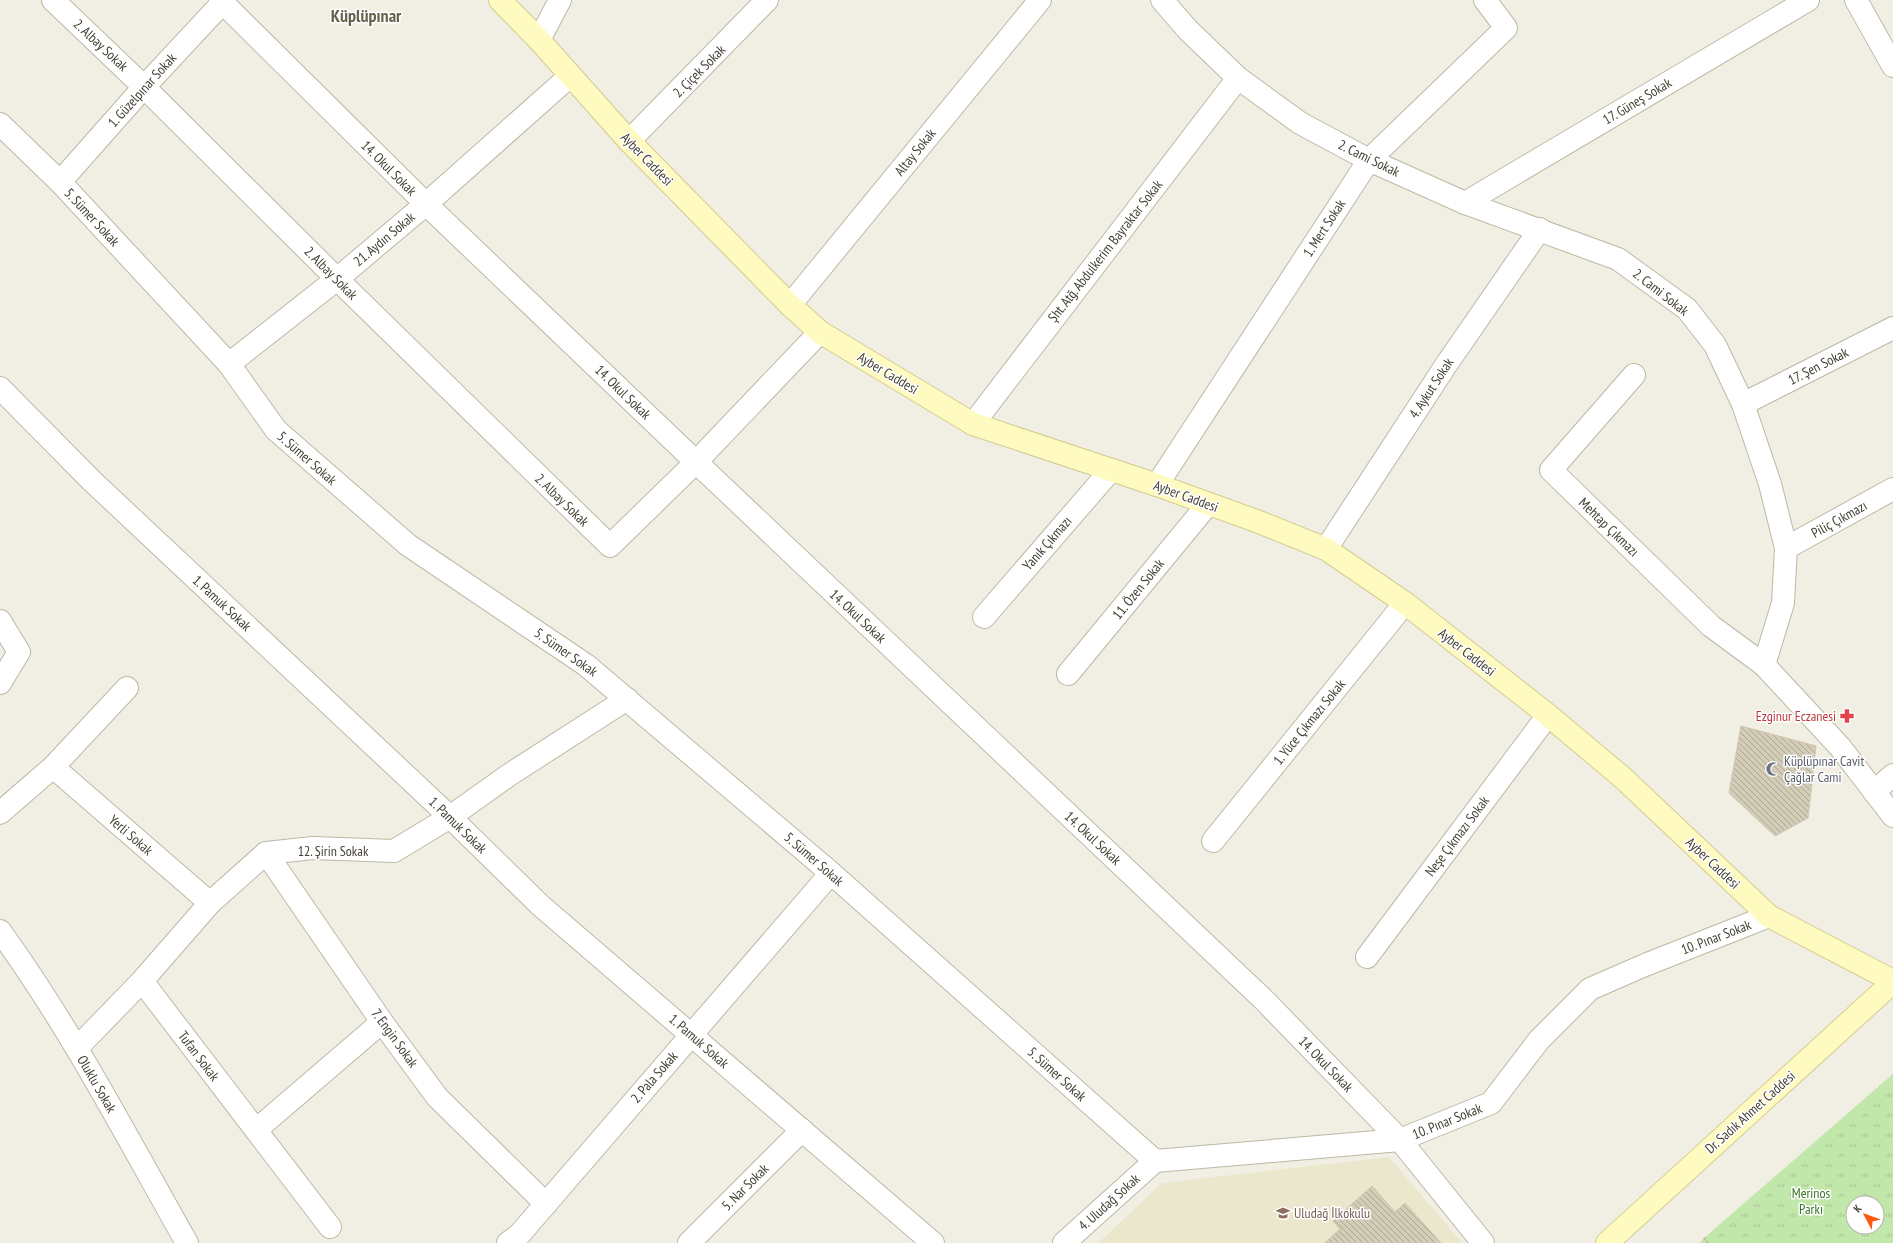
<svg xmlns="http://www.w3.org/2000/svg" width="1893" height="1243" font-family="'PT Sans Narrow',sans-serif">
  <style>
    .education { fill: #ebe7cc }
    .park { fill: url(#park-tufts); fill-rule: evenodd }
    .building { fill: url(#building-back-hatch); stroke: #cec6ab }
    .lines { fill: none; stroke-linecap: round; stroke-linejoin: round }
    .street-casing { stroke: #bdb8a5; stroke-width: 24 }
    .secondary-casing { stroke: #d2cc92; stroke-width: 24 }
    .path { stroke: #bfb796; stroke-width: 2.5; stroke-dasharray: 2 2; stroke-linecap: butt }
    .street { stroke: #fff; stroke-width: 22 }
    .secondary { stroke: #fffabf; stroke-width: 22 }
    .labels { text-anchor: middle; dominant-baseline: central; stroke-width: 3; stroke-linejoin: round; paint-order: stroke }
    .street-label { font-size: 14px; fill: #433f33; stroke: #fff }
    .health-label { font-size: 14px; fill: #be3a42; stroke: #fff; text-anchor: end }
    .worship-label { font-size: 14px; fill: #5b616d; stroke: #fff; text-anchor: start }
    .park-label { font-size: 14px; fill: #387427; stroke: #fff }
    .education-label { font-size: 14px; fill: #785e54; stroke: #fff; text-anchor: start }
    .district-label { font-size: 18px; font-weight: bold; fill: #665f4a; stroke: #fff }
  </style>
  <defs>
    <pattern id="park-tufts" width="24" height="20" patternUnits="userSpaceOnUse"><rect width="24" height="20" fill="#c2e7aa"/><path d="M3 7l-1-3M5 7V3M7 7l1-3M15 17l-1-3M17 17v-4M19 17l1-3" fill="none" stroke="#a8c793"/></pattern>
    <pattern id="building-back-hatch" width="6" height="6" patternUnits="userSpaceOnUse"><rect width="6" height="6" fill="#d3cdb8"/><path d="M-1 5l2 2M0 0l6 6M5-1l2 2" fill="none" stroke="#ada896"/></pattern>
  </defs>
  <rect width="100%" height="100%" fill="#f1efe3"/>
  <!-- education -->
  <path class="education" d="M1389,1157L1462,1243H1098L1162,1183Z"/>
  <!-- park -->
  <path class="park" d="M1893,1074V1243H1699L1704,1238ZM1853,1203H1877V1227H1853Z"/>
  <!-- building -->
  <g class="building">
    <path d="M1741,726L1816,746L1808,818L1775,836L1729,793Z"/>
    <path d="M1372,1186L1395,1212L1405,1203L1441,1243H1325L1340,1229L1333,1221Z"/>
  </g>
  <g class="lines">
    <defs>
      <g id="street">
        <path d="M53,0L144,87L337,279L610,546L696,462L820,332"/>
        <path d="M220,0L426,204L696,462L1263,999L1400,1140L1483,1243"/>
        <path d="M1162,0L1188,30L1238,78L1300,123L1369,160L1465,203L1618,259L1687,309L1715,345L1743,404L1770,484L1786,548L1783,603L1764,665L1840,747L1893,816"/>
        <path d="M1856,0L1893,66"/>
        <path d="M539,40L560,0"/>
        <path d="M0,124L60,182L229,364L276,430L408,545L586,665L831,873L1155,1161"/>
        <path d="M629,141L767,0"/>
        <path d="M60,182L144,87L225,0"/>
        <path d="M1465,203L1808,0"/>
        <path d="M790,305L1040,0"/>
        <path d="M229,364L337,279L426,204L570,76"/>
        <path d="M1634,375L1551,470L1711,626L1764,665"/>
        <path d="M0,388L92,481L450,817L540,905L933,1243"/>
        <path d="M1743,404L1893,328"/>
        <path d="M973,424L1238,78"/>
        <path d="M1157,485L1369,160L1506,28L1485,0"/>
        <path d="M1786,548L1893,489"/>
        <path d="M1326,549L1446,365L1540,229"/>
        <path d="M984,617L1111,470"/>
        <path d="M0,621L19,652L0,683"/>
        <path d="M1068,674L1208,504"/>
        <path d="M53,767L210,903"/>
        <path d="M1874,792L1893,775"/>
        <path d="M0,813L53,767L127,688"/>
        <path d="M1213,841L1405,603"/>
        <path d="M266,853L382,1022L437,1097L546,1204"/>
        <path d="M0,931C71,1029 127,1137 187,1243"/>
        <path d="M1367,957L1548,715"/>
        <path d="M142,981L330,1227"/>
        <path d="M77,1048L142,981L210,903L266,853L313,848L394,851L450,817L509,775L627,699"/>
        <path d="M256,1130L382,1022"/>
        <path d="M1155,1161L1400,1140L1491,1103L1539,1040L1590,989L1645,965L1769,916"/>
        <path d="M508,1243L519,1235L831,873"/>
        <path d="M689,1243L802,1130"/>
        <path d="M1064,1243L1155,1161"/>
      </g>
      <g id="secondary">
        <path d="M500,0L539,40L629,141L790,305L820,332L973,424L1157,485L1259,522L1326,549L1405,603L1548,715L1623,778L1769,916L1893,981"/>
        <path d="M1607,1243L1893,982"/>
      </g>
    </defs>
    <!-- street casing -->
    <use href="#street" class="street-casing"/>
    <!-- secondary casing -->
    <use href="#secondary" class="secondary-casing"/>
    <!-- path -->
    <path class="path" d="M1704,1238L1708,1243"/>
    <!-- street -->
    <use href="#street" class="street"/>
    <!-- secondary -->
    <use href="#secondary" class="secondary"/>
  </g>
  <!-- icons -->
  <defs>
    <symbol id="pharmacy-bare" viewBox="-9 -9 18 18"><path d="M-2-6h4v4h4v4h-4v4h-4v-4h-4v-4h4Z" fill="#e0444e" stroke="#fff" stroke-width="2.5" paint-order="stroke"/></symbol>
    <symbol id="mosque-bare" viewBox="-9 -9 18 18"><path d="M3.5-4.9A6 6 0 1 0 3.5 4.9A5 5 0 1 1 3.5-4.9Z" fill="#6b7280" stroke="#fff" stroke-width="2.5" paint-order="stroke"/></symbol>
    <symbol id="school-bare" viewBox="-9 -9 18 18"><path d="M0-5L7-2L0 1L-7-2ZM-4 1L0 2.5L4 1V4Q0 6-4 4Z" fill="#8d6e63" stroke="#fff" stroke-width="2.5" paint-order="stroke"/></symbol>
  </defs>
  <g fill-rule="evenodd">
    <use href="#pharmacy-bare" x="1837" y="706" width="20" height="20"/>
    <use href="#mosque-bare" x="1763" y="759" width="20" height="20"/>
    <use href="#school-bare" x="1273" y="1203" width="20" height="20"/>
  </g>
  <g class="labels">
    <!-- street labels -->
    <g class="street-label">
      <text transform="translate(101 45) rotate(43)">2. Albay Sokak</text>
      <text transform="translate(699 71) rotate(-45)">2. Çiçek Sokak</text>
      <text transform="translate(142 90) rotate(-48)">1. Güzelpınar Sokak</text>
      <text transform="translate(1637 101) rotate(-31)">17. Güneş Sokak</text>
      <text transform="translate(915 152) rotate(-51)">Altay Sokak</text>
      <text transform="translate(1369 158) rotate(26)">2. Cami Sokak</text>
      <text transform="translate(647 159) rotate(46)">Ayber Caddesi</text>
      <text transform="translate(389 168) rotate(45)">14. Okul Sokak</text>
      <text transform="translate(92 217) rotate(47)">5. Sümer Sokak</text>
      <text transform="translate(1324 228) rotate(-57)">1. Mert Sokak</text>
      <text transform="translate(384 239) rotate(-40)">21. Aydın Sokak</text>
      <text transform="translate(1105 251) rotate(-52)">Şht. Atğ. Abdulkerim Bayraktar Sokak</text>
      <text transform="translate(331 273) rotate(45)">2. Albay Sokak</text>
      <text transform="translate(1661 292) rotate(38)">2. Cami Sokak</text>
      <text transform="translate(1818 366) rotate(-27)">17. Şen Sokak</text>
      <text transform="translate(888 373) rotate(31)">Ayber Caddesi</text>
      <text transform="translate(1431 388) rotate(-57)">4. Aykut Sokak</text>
      <text transform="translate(623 392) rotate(44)">14. Okul Sokak</text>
      <text transform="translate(307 458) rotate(41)">5. Sümer Sokak</text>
      <text transform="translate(1186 496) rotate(20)">Ayber Caddesi</text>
      <text transform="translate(562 500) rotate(44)">2. Albay Sokak</text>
      <text transform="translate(1839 519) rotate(-29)">Piliç Çıkmazı</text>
      <text transform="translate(1609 527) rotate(44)">Mehtap Çıkmazı</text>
      <text transform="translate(1047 543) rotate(-49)">Yanık Çıkmazı</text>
      <text transform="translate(1138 589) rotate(-51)">11. Özen Sokak</text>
      <text transform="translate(222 603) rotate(43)">1. Pamuk Sokak</text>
      <text transform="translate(858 616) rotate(43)">14. Okul Sokak</text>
      <text transform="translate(566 652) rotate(35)">5. Sümer Sokak</text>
      <text transform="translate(1467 652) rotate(38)">Ayber Caddesi</text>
      <text transform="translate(1309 722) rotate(-51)">1. Yüce Çıkmazı Sokak</text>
      <text transform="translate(458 825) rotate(44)">1. Pamuk Sokak</text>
      <text transform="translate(131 835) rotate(41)">Yerli Sokak</text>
      <text transform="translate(1457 836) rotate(-53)">Neşe Çıkmazı Sokak</text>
      <text transform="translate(1093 838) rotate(43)">14. Okul Sokak</text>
      <text x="333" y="851">12. Şirin Sokak</text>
      <text transform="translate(814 859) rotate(41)">5. Sümer Sokak</text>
      <text transform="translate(1713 863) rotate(43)">Ayber Caddesi</text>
      <text transform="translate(1716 937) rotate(-21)">10. Pınar Sokak</text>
      <text transform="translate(395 1038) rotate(54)">7. Engin Sokak</text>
      <text transform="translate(699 1041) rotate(41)">1. Pamuk Sokak</text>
      <text transform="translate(199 1056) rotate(53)">Tufan Sokak</text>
      <text transform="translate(1326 1064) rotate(46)">14. Okul Sokak</text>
      <text transform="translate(1057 1074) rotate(42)">5. Sümer Sokak</text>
      <text transform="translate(654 1077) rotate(-49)">2. Pala Sokak</text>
      <text transform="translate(97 1084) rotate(60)">Oluklu Sokak</text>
      <text transform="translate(1750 1112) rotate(-42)">Dr. Sadık Ahmet Caddesi</text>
      <text transform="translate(1447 1121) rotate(-22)">10. Pınar Sokak</text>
      <text transform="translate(745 1187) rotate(-45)">5. Nar Sokak</text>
      <text transform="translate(1109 1202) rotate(-42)">4. Uludağ Sokak</text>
    </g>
    <!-- health labels -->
    <g class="health-label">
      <text x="1836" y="716">Ezginur Eczanesi</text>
    </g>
    <!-- worship labels -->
    <g class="worship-label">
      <text x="1784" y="761">Küplüpınar Cavit<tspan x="1784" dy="16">Çağlar Cami</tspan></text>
    </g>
    <!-- park labels -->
    <g class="park-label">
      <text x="1811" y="1193">Merinos<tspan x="1811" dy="16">Parkı</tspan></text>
    </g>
    <!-- education labels -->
    <g class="education-label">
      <text x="1294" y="1213">Uludağ İlkokulu</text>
    </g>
    <!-- district labels -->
    <g class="district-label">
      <text x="366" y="15">Küplüpınar</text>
    </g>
  </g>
  <!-- north arrow -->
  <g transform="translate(1865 1215) rotate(311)"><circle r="19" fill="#ffffff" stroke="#b4b2ad"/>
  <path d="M0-3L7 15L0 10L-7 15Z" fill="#fb5910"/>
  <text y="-6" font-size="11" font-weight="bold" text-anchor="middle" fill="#433f33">K</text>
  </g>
</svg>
